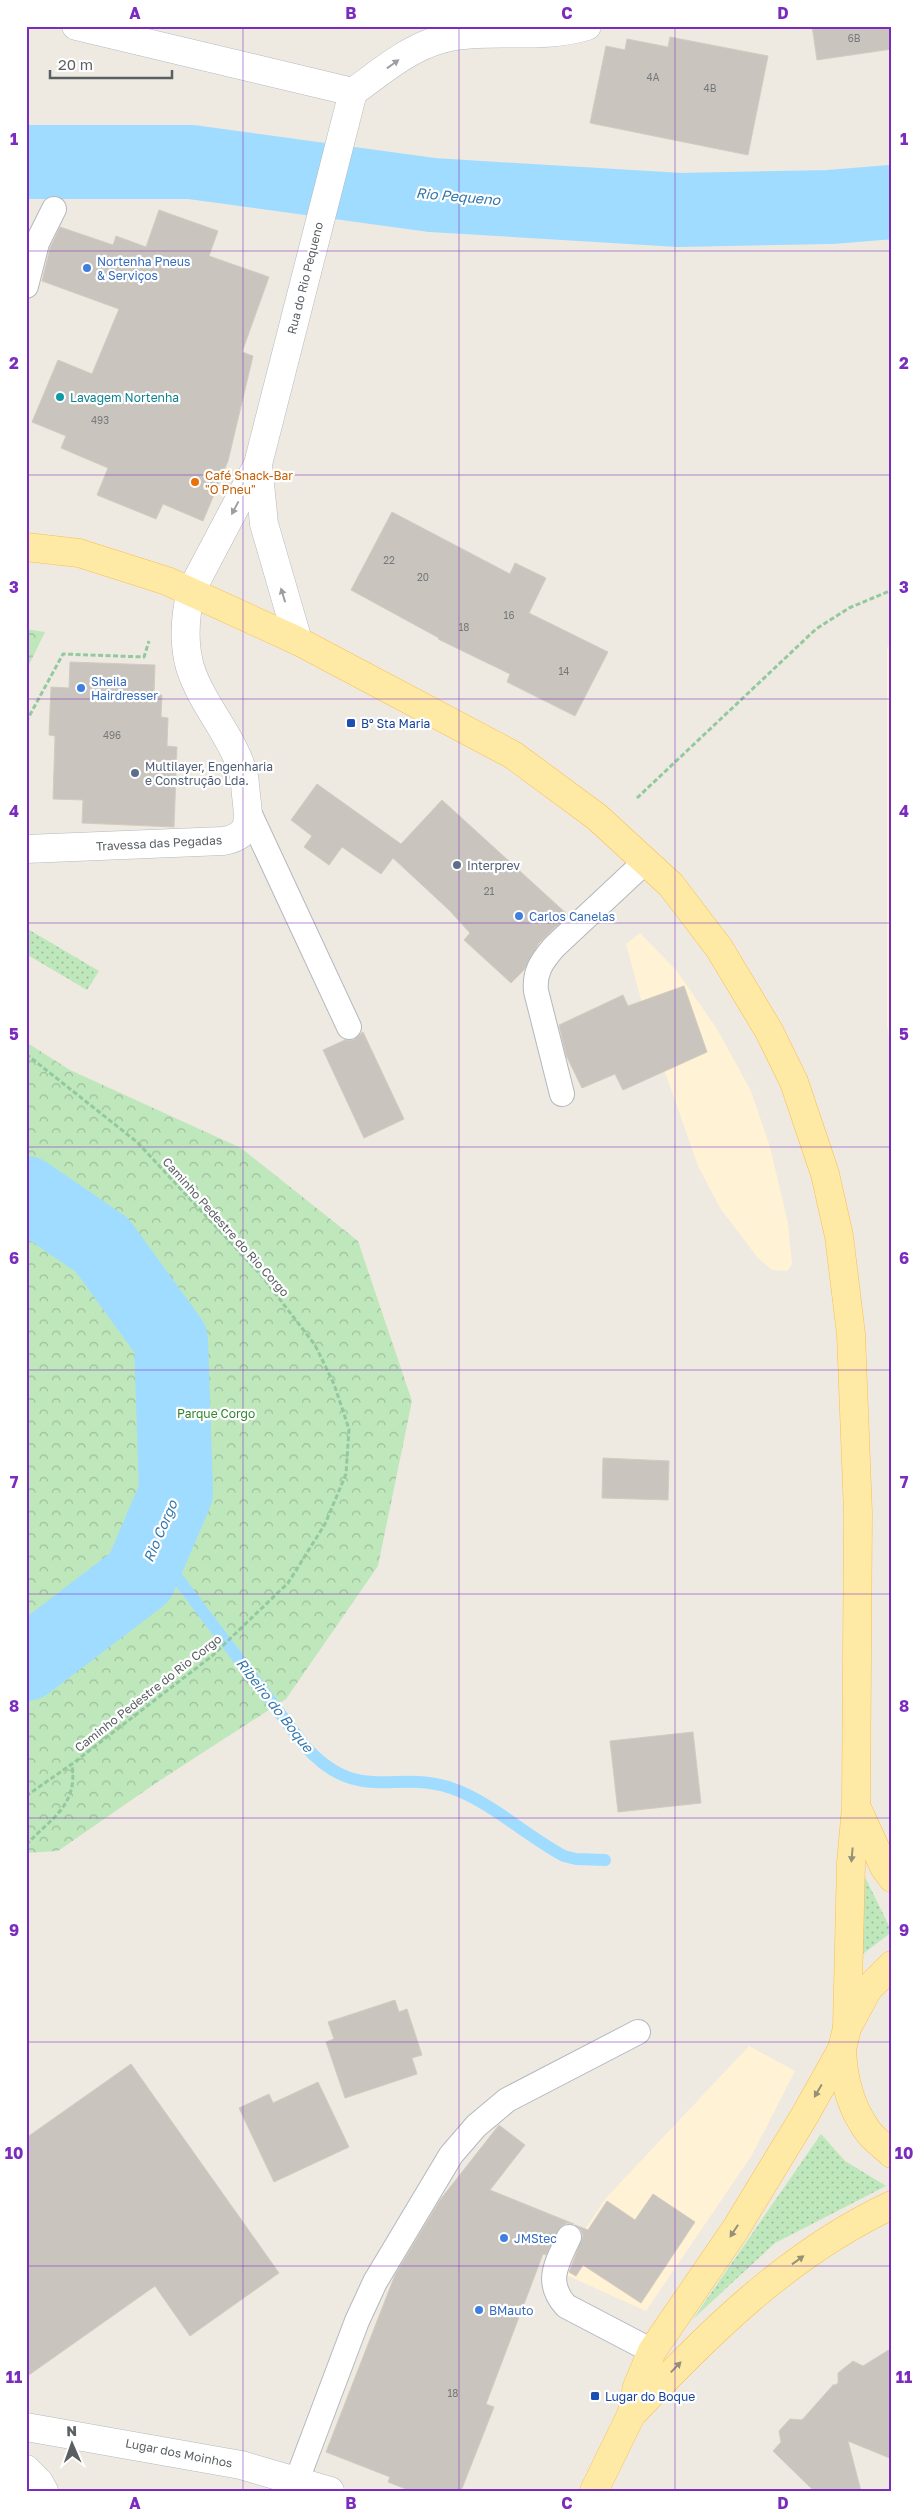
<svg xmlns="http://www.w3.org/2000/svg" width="918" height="2517" font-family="'Golos Text',sans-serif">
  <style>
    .commercial { fill: #fff2d5 }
    .grass { fill: url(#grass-dots) }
    .park { fill: url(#park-crowns) }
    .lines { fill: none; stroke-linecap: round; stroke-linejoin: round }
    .stream { stroke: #a0dcff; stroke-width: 12 }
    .river { stroke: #a0dcff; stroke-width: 74 }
    .building { fill: #c9c5be; stroke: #d3cbbf }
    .lane-casing { stroke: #b4b8bd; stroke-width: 26 }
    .street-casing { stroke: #b4b8bd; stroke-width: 29 }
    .primary-casing { stroke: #f9be4f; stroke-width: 29 }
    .path { stroke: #94c9a0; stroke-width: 3; stroke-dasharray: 5 2.5; stroke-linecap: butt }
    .lane { stroke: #fff; stroke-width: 24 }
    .street { stroke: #fff; stroke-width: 28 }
    .primary { stroke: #ffeaa5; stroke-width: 28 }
    .oneway { fill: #9c9fa1 }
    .oneway2 { fill: #94907a }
    .grid { fill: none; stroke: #7b2cbf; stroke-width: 1; stroke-opacity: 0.55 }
    .shop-dot { fill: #3f7fe0; stroke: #fff; stroke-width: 2 }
    .culture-dot { fill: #0f9aa8; stroke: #fff; stroke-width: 2 }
    .food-dot { fill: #e8710a; stroke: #fff; stroke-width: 2 }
    .transit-dot { fill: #1a4fb4; stroke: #fff; stroke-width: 2 }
    .service-dot { fill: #5c6f8a; stroke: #fff; stroke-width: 2 }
    .labels { text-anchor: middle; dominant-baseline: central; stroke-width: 4.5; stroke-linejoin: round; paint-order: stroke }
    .number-label { font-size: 10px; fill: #76787a }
    .shop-label { font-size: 12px; fill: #366cbe; stroke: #fff; text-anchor: start }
    .street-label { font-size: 12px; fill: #5a5f63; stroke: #fff }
    .culture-label { font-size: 12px; fill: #0d838f; stroke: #fff; text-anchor: start }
    .food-label { font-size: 12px; fill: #c56008; stroke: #fff; text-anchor: start }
    .transit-label { font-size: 12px; fill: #164399; stroke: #fff; text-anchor: start }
    .service-label { font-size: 12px; fill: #4e5e75; stroke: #fff; text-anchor: start }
    .park-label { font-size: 12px; fill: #31852f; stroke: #fff }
    .water-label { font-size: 14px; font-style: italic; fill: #3678ad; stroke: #fff }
    .neatline { fill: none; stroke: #7b2cbf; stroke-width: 2 }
    .grid-label { font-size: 16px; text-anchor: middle; font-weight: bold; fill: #7b2cbf }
  </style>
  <defs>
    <pattern id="grass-dots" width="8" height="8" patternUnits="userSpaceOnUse" patternTransform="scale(1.25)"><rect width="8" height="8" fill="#bfe7bc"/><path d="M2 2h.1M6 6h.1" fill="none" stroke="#9ebe9c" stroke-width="1.8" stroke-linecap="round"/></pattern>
    <pattern id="park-crowns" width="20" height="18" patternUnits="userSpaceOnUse" patternTransform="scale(1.25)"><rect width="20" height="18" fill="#bfe7bc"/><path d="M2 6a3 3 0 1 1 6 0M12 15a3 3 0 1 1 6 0" fill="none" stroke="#9ebe9c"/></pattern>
  </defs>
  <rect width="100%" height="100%" fill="#eeeae1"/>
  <!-- commercial -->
  <g class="commercial">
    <path d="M892,645V1050L887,1027V647Z"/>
    <path d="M640,933L676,970L717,1029L751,1091L770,1147L788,1223L792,1264L787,1271L772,1270L758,1258L720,1208L698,1166L646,1018L626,944Z"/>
    <path d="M749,2046L795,2071L752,2155L646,2311L557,2271L606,2198Z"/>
  </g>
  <!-- grass -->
  <g class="grass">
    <path d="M26,928L99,971L87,990L26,954Z"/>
    <path d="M863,1873L892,1932L860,1956Z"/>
    <path d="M821,2134L845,2161L886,2186L775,2243L693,2319Z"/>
  </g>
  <!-- park -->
  <g class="park">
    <path d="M26,629L45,632L26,671Z"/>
    <path d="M26,1042L70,1070L241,1148L358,1241L412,1401L378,1566L286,1699L159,1781L58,1851L26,1853Z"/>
  </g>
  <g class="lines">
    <!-- stream -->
    <path class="stream" d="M153,1546L304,1745C360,1809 399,1765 459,1791C497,1807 528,1837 564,1856L576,1859L605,1860"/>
    <!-- river -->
    <g class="river">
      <path d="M26,162H191L432,195L680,210L830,207L892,202"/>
      <path d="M26,1193L102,1245L171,1340L176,1493L140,1577L26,1664"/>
    </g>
  </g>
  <!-- building -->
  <g class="building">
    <path d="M812,26H892V49L817,60Z"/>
    <path d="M670,37L768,56L748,155L590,123L606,46L625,50L627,39L668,47Z"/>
    <path d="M159,210L218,231L209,256L269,277L242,352L253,356L228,461L203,521L163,504L156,519L97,495L108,468L61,448L66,436L32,422L58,360L92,374L119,309L42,281L50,248L60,227L113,245L116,236L146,247Z"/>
    <path d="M392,512L510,574L515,563L546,578L529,613L608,652L575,716L507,682L510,674L438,639L439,638L351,590Z"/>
    <path d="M70,662L155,665L154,695H162L161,717L168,718L167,746L177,747L174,827L82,823L83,800L53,799L55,736L49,735L51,687L69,688Z"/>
    <path d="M317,784L401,844L442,800L568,915L539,943L524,970L511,983L464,940L470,933L449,910L393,858L381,874L342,847L329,865L304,847L312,836L291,820Z"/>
    <path d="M684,986L707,1052L623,1090L615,1074L582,1088L566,1055L559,1025L623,995L628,1006Z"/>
    <path d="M363,1032L404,1119L364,1138L323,1050L345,1040H354Z"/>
    <path d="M603,1458L669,1461L668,1500L602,1498Z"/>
    <path d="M693,1732L701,1803L618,1812L610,1741Z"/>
    <path d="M395,2000L399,2012L407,2009L422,2055L412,2058L417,2074L345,2098L326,2042L334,2039L328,2022Z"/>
    <path d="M131,2064L279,2273L190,2336L155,2286L26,2377V2138Z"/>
    <path d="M318,2082L349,2147L274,2182L239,2108L269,2094L273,2103Z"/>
    <path d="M499,2125L525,2145L490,2190L574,2224L567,2223L561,2226L546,2255L543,2254L486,2404L494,2407L461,2491H411L388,2482L390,2477L326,2452L395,2275L440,2200Z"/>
    <path d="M653,2194L695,2222L641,2303L583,2265L576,2276L569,2272L583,2236L581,2230L575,2225L588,2230L607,2201L635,2220Z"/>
    <path d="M892,2348V2459L848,2441L861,2491H814L773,2451L781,2442L779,2431L790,2419L802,2420L834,2384V2386L838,2383V2373L853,2361L863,2366Z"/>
  </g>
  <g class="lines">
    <defs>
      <g id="lane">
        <path d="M26,286L37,243L54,209"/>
        <path d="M248,810L349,1027"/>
        <path d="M562,1094L536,991C534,972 542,961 554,947L646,861"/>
        <path d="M569,2237C557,2263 544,2282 566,2306L652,2351"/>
        <path d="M297,2480L357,2321L375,2282L451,2155L476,2126L507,2100L638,2032"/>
      </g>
      <g id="street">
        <path d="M76,26L353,92C381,72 408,48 442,39C489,27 538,41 587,26"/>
        <path d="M258,464L264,524L298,641"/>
        <path d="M26,849L223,841C252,836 249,820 246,795C245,786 245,777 242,769C230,733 201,703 190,667C183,642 185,616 191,591L258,464L353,92"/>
        <path d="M26,2427L241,2465L330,2491"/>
        <path d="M26,2469L39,2482L44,2491"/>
      </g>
      <g id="primary">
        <path d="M26,547L79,553L167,581L298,641L513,755L597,817L671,885L719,948L769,1031L794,1082L825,1174L839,1236L851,1334L858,1513L856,1807L851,1863L847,2028"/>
        <path d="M857,1808L884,1867L892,1878"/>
        <path d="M842,2049C843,2077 850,2106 867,2130C873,2139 884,2146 892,2154"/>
        <path d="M632,2414C709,2333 789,2253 892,2205"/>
        <path d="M594,2491L631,2415L637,2387L652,2351L735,2230L805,2115L842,2049L847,2028L868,1989L892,1965"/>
      </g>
    </defs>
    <!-- lane casing -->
    <use href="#lane" class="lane-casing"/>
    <!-- street casing -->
    <use href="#street" class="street-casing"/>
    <!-- primary casing -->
    <use href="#primary" class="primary-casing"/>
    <!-- path -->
    <g class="path">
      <path d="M26,722L63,654L144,657L149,641"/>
      <path d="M637,798L816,629L849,608L892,590"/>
      <path d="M26,1054L137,1142L261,1275L315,1345L334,1384L349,1429L346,1474L325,1524L288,1583L212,1656L72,1764L26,1796"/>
      <path d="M26,1845C52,1817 78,1806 72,1764"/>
    </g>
    <!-- lane -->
    <use href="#lane" class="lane"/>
    <!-- street -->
    <use href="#street" class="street"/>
    <!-- primary -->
    <use href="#primary" class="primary"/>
  </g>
  <!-- one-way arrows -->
  <defs><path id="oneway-solid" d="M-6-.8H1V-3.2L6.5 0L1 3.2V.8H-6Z" transform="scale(1.25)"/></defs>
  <g class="oneway">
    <use href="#oneway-solid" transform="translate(393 64) rotate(-36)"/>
    <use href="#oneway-solid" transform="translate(235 508) rotate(118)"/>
    <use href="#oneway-solid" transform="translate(283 595) rotate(-107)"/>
  </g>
  <g class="oneway2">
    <use href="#oneway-solid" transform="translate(852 1855) rotate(95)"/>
    <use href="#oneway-solid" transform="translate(818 2091) rotate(120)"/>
    <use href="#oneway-solid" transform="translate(734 2231) rotate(123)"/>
    <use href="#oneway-solid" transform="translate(798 2260) rotate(-36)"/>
    <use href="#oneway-solid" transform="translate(676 2367) rotate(-46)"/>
  </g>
  <!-- grid -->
  <path class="grid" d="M243,26V2491M459,26V2491M675,26V2491M26,251H892M26,475H892M26,699H892M26,923H892M26,1147H892M26,1370H892M26,1594H892M26,1818H892M26,2042H892M26,2266H892"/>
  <!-- markers -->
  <g class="shop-dot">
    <circle cx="87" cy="268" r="5"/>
    <circle cx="81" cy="688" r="5"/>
    <circle cx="519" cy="916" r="5"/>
    <circle cx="504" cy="2238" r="5"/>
    <circle cx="479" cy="2310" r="5"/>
  </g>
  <circle class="culture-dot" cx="60" cy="397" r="5"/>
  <circle class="food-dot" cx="195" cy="482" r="5"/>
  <g class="transit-dot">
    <rect x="346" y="718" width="10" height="10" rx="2.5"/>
    <rect x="590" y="2391" width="10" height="10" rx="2.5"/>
  </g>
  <g class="service-dot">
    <circle cx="135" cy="773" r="5"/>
    <circle cx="457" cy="865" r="5"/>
  </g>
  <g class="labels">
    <!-- number labels -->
    <g class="number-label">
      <text x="854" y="38">6B</text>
      <text x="653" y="77">4A</text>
      <text x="710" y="88">4B</text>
      <text x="100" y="420">493</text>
      <text x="389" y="560">22</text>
      <text x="423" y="577">20</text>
      <text x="509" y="615">16</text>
      <text x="464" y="627">18</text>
      <text x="564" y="671">14</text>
      <text x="112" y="735">496</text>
      <text x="489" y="891">21</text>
      <text x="453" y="2393">18</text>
    </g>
    <!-- shop labels -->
    <g class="shop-label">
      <text x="97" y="261">Nortenha Pneus<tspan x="97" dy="14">&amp; Serviços</tspan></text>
      <text x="91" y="681">Sheila<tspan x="91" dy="14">Hairdresser</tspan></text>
      <text x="529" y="916">Carlos Canelas</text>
      <text x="514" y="2238">JMStec</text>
      <text x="489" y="2310">BMauto</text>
    </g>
    <!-- street labels -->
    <g class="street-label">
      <text transform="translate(305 278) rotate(-76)">Rua do Rio Pequeno</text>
      <text transform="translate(159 843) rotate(-3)">Travessa das Pegadas</text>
      <text transform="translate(226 1227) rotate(48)">Caminho Pedestre do Rio Corgo</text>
      <text transform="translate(148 1693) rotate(-38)">Caminho Pedestre do Rio Corgo</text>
      <text transform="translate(179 2453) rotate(11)">Lugar dos Moinhos</text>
    </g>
    <!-- culture labels -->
    <g class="culture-label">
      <text x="70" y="397">Lavagem Nortenha</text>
    </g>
    <!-- food labels -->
    <g class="food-label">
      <text x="205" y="475">Café Snack-Bar<tspan x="205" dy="14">"O Pneu"</tspan></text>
    </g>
    <!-- transit labels -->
    <g class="transit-label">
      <text x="361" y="723">Bº Stª Maria</text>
      <text x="605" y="2396">Lugar do Boque</text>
    </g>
    <!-- service labels -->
    <g class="service-label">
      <text x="145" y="766">Multilayer, Engenharia<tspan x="145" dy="14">e Construção Lda.</tspan></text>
      <text x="467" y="865">Interprev</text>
    </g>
    <!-- park labels -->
    <g class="park-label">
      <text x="216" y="1413">Parque Corgo</text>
    </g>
    <!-- water labels -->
    <g class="water-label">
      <text transform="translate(458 196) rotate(5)">Rio Pequeno</text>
      <text transform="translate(160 1531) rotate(-67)">Rio Corgo</text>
      <text transform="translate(275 1705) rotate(52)">Ribeiro do Boque</text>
    </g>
  </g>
  <!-- border -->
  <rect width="918" height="2517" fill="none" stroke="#ffffff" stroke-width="55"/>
  <!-- north arrow -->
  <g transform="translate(72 2444) rotate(358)" stroke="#ffffff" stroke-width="4" paint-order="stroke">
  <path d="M0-4L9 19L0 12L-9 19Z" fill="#5a5f63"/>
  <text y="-8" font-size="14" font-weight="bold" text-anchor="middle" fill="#5a5f63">N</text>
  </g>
  <!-- scale -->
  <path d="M50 70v8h122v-8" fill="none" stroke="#5a5f63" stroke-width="2.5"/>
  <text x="58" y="70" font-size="15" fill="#5a5f63" stroke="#ffffff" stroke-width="4" paint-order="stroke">20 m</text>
  <rect x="28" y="28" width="862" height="2462" class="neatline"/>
  <g class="grid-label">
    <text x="135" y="19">A</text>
    <text x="351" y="19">B</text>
    <text x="567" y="19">C</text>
    <text x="783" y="19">D</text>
    <text x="14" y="145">1</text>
    <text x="904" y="145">1</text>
    <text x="14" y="369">2</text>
    <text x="904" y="369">2</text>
    <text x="14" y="593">3</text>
    <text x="904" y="593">3</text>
    <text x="14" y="817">4</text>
    <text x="904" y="817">4</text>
    <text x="14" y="1040">5</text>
    <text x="904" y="1040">5</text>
    <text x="14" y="1264">6</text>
    <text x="904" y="1264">6</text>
    <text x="14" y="1488">7</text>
    <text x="904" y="1488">7</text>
    <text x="14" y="1712">8</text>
    <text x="904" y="1712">8</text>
    <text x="14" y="1936">9</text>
    <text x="904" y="1936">9</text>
    <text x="14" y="2159">10</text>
    <text x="904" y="2159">10</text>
    <text x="14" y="2383">11</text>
    <text x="904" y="2383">11</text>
    <text x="135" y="2509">A</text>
    <text x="351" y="2509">B</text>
    <text x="567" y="2509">C</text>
    <text x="783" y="2509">D</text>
  </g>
</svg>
